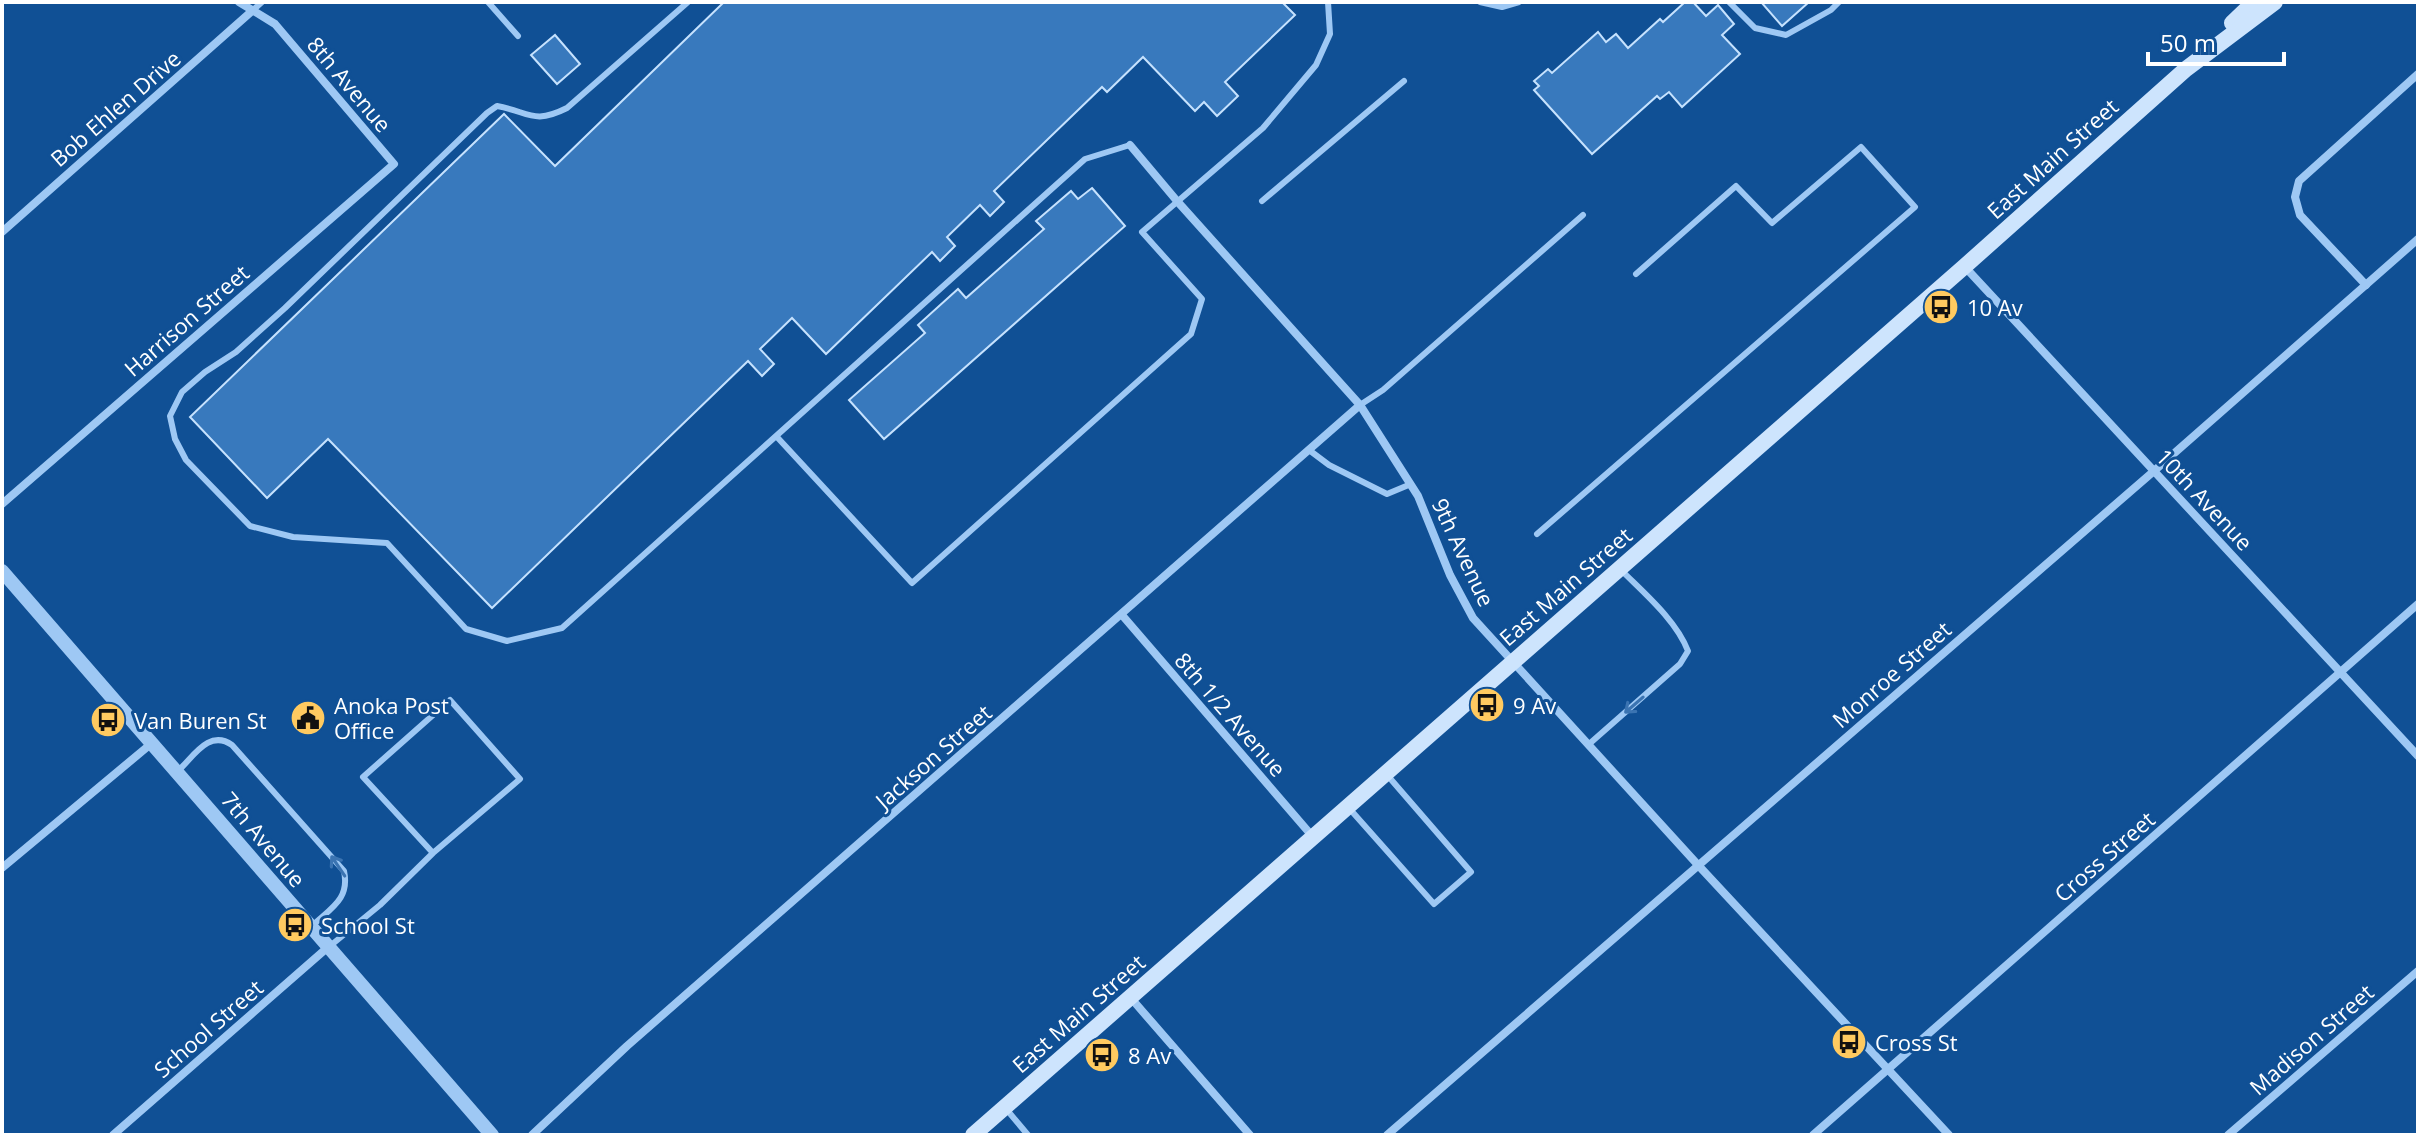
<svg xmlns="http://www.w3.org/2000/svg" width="2420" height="1137" font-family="'Open Sans',sans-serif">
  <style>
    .building { fill: #3879bd; stroke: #c6e2fe; stroke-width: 2 }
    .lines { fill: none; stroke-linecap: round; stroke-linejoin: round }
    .service { stroke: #9ec8f4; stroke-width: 6 }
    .minor { stroke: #9ec8f4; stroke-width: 8 }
    .tertiary { stroke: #9ec8f4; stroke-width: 14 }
    .secondary { stroke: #cde4fd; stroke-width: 16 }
    .oneway { stroke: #3b74b2 }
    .labels { text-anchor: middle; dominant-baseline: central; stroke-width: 6; stroke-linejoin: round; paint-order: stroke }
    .street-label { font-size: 22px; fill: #fff; stroke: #105095 }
    .poi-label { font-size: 22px; fill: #fff; stroke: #105095; text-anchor: start }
  </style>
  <rect width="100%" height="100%" fill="#105095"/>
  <!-- building -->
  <g class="building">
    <path d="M724,2H1282L1295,15L1225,82L1238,96L1217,116L1204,102L1195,111L1143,57L1107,92L1102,87L994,191L1004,202L990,216L980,205L947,237L955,246L940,261L932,252L826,354L792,318L760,349L774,364L762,376L748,361L492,608L328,439L267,498L190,417L504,114L555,166Z"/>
    <path d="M1685,2H1693L1706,16L1718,5L1734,24L1722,35L1740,54L1682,107L1669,92L1660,99L1657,96L1592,154L1534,90L1539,86L1534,81L1548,69L1552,73L1598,32L1606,42L1616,34L1628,48L1660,19L1663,22Z"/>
    <path d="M1761,2H1809L1782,26Z"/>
    <path d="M555,35L580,64L557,84L531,55Z"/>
    <path d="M1092,188L1125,226L884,439L849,400L925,333L918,325L958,289L966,298L1044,229L1036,221L1071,191L1078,199Z"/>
  </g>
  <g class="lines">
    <!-- service -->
    <g class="service">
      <path d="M488,2L518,36"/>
      <path d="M688,2L567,108C533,125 530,112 497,106L487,113L285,308L236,352L205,372L182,392L170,416L175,439L186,460L250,526L293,537L387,543L466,629L507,641L562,628L1085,159L1130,145"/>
      <path d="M1480,2L1502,7L1519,2"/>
      <path d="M1729,2L1755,28L1786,35L1831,10L1839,2"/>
      <path d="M252,11L262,2"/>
      <path d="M1262,201L1404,81"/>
      <path d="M1360,405L1383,390L1583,215"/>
      <path d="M777,437L912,583L1191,334L1202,299L1142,232L1263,128L1316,65L1330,34L1328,2"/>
      <path d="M1309,450L1329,465L1387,494L1411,484"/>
      <path d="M1537,534L1915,207L1861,147L1772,223L1736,186L1636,274"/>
      <path d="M1588,745L1680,664L1688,651C1676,620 1644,593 1621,570"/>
      <path d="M178,771C194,756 209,729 232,745L344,871C350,899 331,908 313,925"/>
      <path d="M1348,807L1434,904L1471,872L1388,776"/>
      <path d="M330,946L380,905L433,853L363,777L450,700L520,779L433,853"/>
      <path d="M1007,1110L1028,1135"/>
    </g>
    <!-- minor -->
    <g class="minor">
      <path d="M1130,145L1177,201L1360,405L1418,496L1450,575L1473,618L1698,865L1949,1135"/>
      <path d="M2,232L252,11"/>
      <path d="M1965,267L2418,756"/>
      <path d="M2366,285L2300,215L2295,197L2299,181L2418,74"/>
      <path d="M2,504L394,164L275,24L239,2"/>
      <path d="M1122,615L1313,837"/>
      <path d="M2,868L152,743"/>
      <path d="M1130,997L1250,1135"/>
      <path d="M113,1135L327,948"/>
      <path d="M532,1135L627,1046L1360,405"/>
      <path d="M1387,1135L2154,471L2418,239"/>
      <path d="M1813,1135L2418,604"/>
      <path d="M2228,1135L2418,971"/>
    </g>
    <!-- tertiary -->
    <path class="tertiary" d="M2,571L492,1135"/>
    <!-- secondary -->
    <g class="secondary">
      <path d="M2232,23L2254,2"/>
      <path d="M973,1135L1965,266L2186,69L2275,2"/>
    </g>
  </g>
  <!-- one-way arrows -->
  <defs><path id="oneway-shaft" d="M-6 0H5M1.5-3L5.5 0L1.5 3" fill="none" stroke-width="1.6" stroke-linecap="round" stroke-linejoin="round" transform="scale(2)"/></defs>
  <g class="oneway">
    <use href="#oneway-shaft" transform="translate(1634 705) rotate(139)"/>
    <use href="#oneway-shaft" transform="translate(338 866) rotate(-124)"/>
  </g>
  <!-- icons -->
  <defs>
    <symbol id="bus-disc" viewBox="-11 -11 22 22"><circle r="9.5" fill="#ffca60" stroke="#105095"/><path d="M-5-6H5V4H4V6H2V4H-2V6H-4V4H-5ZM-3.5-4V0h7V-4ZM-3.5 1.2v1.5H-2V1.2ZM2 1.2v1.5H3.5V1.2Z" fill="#111"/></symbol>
    <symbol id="civic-disc" viewBox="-11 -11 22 22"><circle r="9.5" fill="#ffca60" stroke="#105095"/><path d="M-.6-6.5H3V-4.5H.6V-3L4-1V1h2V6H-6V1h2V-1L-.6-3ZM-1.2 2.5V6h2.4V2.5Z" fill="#111"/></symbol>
  </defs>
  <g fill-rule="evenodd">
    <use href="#bus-disc" x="1921" y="287" width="40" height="40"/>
    <use href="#bus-disc" x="1467" y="685" width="40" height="40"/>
    <use href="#civic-disc" x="288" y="698" width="40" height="40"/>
    <use href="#bus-disc" x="88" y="700" width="40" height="40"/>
    <use href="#bus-disc" x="275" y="905" width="40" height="40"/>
    <use href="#bus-disc" x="1829" y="1022" width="40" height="40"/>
    <use href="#bus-disc" x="1082" y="1035" width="40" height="40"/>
  </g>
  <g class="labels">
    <!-- street labels -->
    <g class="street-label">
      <text transform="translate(350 84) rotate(50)">8th Avenue</text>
      <text transform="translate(115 108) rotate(-41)">Bob Ehlen Drive</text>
      <text transform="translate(2052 158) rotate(-42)">East Main Street</text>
      <text transform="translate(186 320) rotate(-41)">Harrison Street</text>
      <text transform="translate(2205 499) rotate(47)">10th Avenue</text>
      <text transform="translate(1464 552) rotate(65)">9th Avenue</text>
      <text transform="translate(1565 586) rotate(-41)">East Main Street</text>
      <text transform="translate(1891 674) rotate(-41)">Monroe Street</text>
      <text transform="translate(1231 714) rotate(49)">8th 1/2 Avenue</text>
      <text transform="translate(933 756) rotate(-41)">Jackson Street</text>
      <text transform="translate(264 839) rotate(50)">7th Avenue</text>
      <text transform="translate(2104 856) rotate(-41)">Cross Street</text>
      <text transform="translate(1078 1013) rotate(-41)">East Main Street</text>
      <text transform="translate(208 1028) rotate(-41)">School Street</text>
      <text transform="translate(2311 1039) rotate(-41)">Madison Street</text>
    </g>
    <!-- poi labels -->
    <g class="poi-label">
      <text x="1967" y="307">10 Av</text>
      <text x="334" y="705">Anoka Post<tspan x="334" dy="25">Office</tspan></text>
      <text x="1513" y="705">9 Av</text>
      <text x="134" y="720">Van Buren St</text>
      <text x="321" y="925">School St</text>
      <text x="1875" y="1042">Cross St</text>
      <text x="1128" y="1055">8 Av</text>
    </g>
  </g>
  <!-- border -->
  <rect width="2420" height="1137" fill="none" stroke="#ffffff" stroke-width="8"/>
  <!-- scale -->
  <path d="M2148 52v12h136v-12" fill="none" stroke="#ffffff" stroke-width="4"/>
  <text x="2160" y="52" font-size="24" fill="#ffffff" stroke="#105095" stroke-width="6" paint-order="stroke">50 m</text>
</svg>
